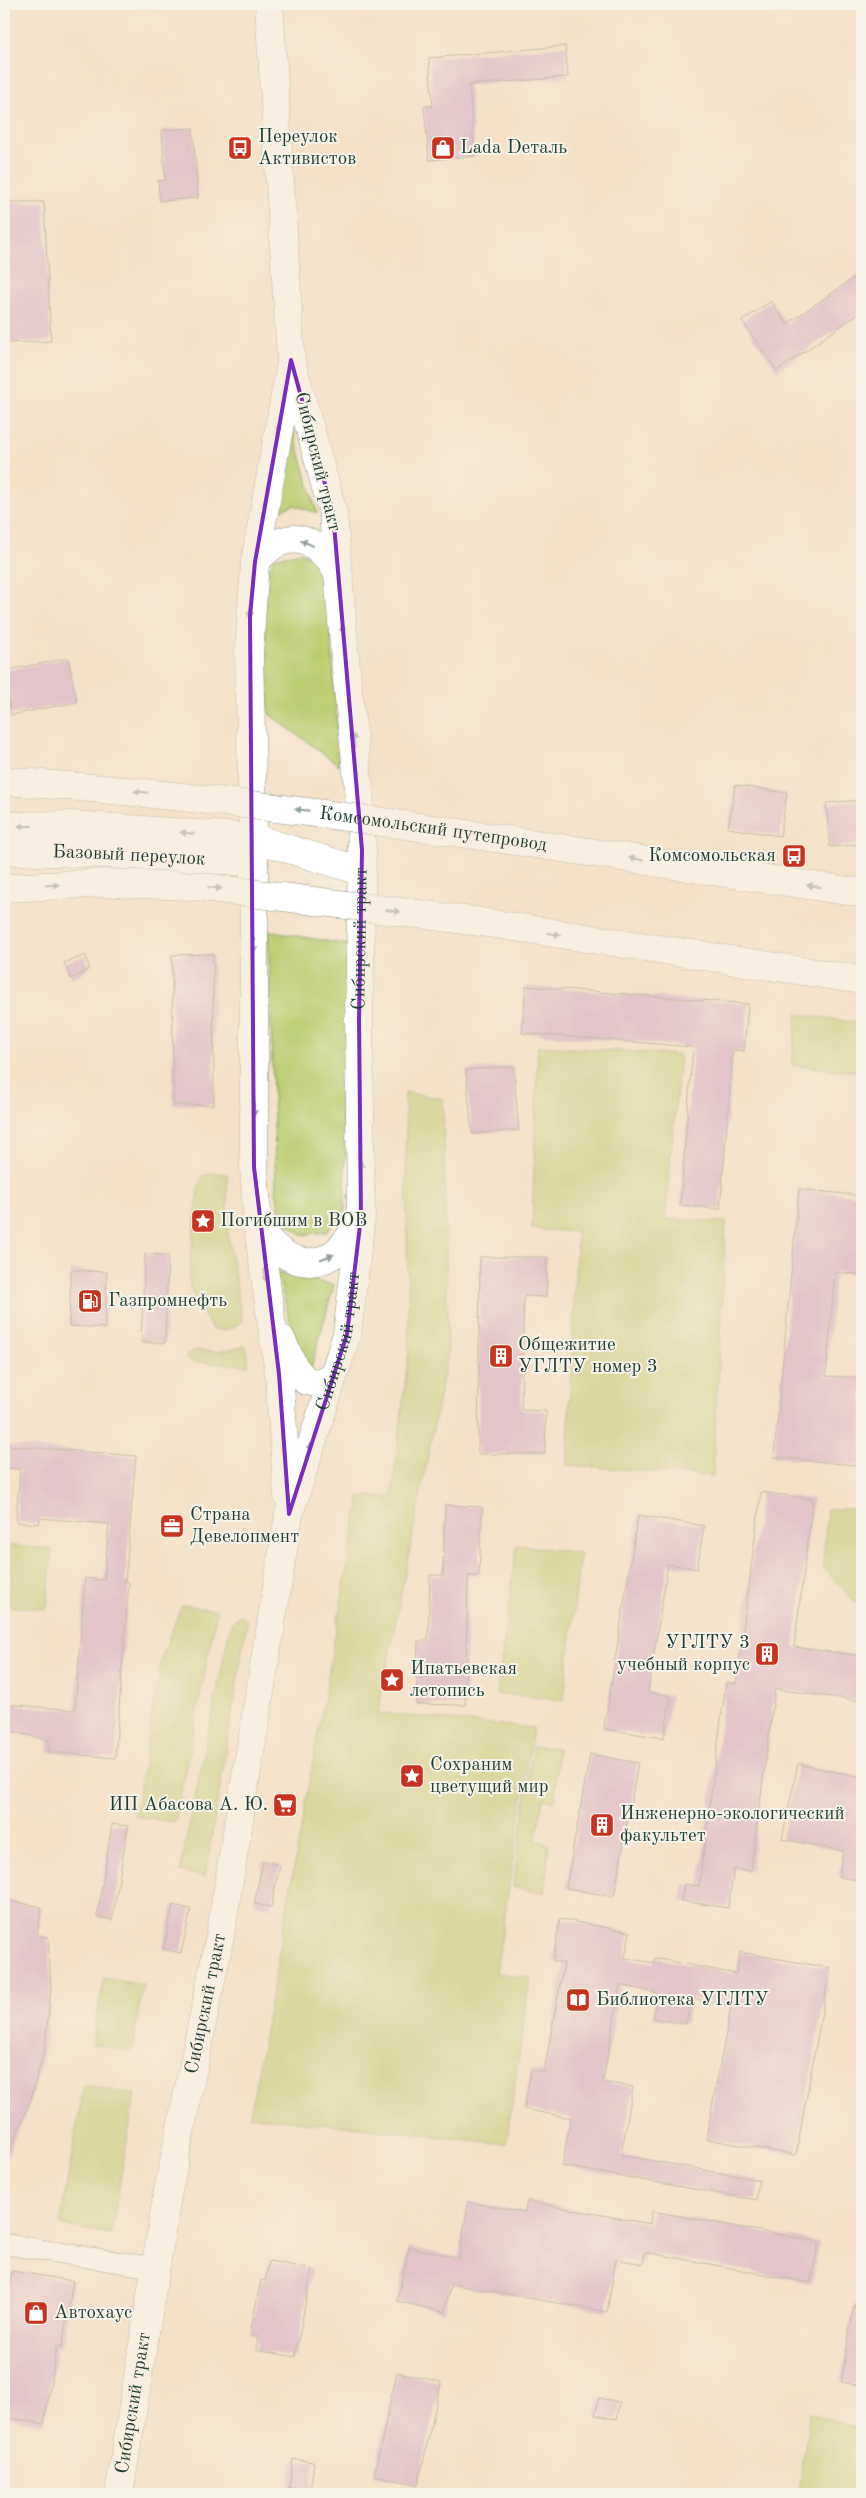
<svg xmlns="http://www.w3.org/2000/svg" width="866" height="2498" font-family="'Old Standard TT',serif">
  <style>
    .green { fill: #bbcd70; stroke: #6d8552 }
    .building { fill: #cc9fc9 }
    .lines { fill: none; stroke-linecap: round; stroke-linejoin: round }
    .minor-casing { stroke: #8a8f7e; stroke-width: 22 }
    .secondary-casing { stroke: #8a8f7e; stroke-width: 29 }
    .primary-casing { stroke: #8a8f7e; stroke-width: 29 }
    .minor { stroke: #fff; stroke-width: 20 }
    .secondary { stroke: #fff; stroke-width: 28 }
    .primary { stroke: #fff; stroke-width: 28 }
    .primary-bridge-casing { stroke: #8a8f7e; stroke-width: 29; stroke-linecap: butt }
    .primary-bridge { stroke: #fff; stroke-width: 28 }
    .oneway { fill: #8f9e9a }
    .marked { fill: none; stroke: #7b2cbf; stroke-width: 4; stroke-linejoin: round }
    .labels { text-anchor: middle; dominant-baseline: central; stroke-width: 4; stroke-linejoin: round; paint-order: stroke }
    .poi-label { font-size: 19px; fill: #1f3d34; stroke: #f7f3e8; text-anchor: start }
    .street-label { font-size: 19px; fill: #1f3d34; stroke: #f7f3e8 }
  </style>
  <rect width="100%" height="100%" fill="#f7f3e8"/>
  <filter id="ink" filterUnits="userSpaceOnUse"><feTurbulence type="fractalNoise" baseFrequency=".02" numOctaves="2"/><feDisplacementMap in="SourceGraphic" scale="10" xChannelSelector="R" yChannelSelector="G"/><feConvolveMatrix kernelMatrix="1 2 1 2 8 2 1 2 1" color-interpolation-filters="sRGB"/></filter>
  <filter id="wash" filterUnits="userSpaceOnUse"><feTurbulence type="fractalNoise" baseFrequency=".0096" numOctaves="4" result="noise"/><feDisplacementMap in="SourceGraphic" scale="20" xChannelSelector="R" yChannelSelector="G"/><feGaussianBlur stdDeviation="1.12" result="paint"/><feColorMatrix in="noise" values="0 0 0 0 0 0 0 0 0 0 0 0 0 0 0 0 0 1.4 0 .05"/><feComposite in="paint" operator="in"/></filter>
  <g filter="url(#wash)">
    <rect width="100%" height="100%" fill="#f4e1c8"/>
    <!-- green -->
    <g class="green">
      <path d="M293,430L317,513L294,505L272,513Z"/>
      <path d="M301,552L320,563L328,583L339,765L269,714L264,580L274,558Z"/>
      <path d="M268,931L350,945L346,1056L345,1213L326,1232L303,1235L281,1219L276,1190Z"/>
      <path d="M797,1014L862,1023V1072L792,1065Z"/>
      <path d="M538,1046L680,1055L665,1219L726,1222L713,1476L567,1465L577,1232L532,1229Z"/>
      <path d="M405,1092L443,1099L448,1352L378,1713L533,1728L496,1973L530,1978L506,2144L250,2116L360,1496L392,1497L409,1350Z"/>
      <path d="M215,1173L227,1174L228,1235L242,1321C233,1329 223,1332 212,1329L191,1291L189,1278L198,1189L202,1176Z"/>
      <path d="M277,1273L334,1285L311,1368L306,1366L290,1321Z"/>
      <path d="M246,1346L249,1365L194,1362L186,1358L187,1354L196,1350L217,1352Z"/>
      <path d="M827,1509H862V1609L823,1568Z"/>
      <path d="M4,1545L52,1549L47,1609L4,1606Z"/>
      <path d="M517,1545L580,1553L564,1700L497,1694Z"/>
      <path d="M182,1605L217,1610L175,1822L135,1816L162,1656Z"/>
      <path d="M240,1615L247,1621L205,1877L180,1871L231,1623Z"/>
      <path d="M533,1746L558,1748L555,1801L543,1799L536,1840L549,1845L544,1893L513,1887Z"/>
      <path d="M104,1978L143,1985L132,2051L92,2044Z"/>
      <path d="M84,2085L135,2094L111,2234L60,2225Z"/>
      <path d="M810,2413L862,2429V2494H798Z"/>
    </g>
    <g id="blocks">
      <!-- building -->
      <g class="building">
        <path d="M565,46L568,77L469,85L475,156L429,160L424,106H433L429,58Z"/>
        <path d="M193,128L198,198L160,201L158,181L165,180L162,130Z"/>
        <path d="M4,202H44L51,341L4,343Z"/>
        <path d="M862,272V311L777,371L742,321L771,301L787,324Z"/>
        <path d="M68,658L77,702L11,715L4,671Z"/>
        <path d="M735,785L787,793L780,836L728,828Z"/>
        <path d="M862,800V844L830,847L826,803Z"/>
        <path d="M213,954L214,1105H173L172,955Z"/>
        <path d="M86,955L89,969L71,979L64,963Z"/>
        <path d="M526,986L748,1004L744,1051L733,1050L720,1209L680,1205L693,1047L522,1033Z"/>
        <path d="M513,1066L519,1130L472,1134L466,1070Z"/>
        <path d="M799,1189L862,1196V1275L835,1272L826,1376L862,1378V1466L774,1457Z"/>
        <path d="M145,1254L168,1255L165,1343L141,1342Z"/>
        <path d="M480,1257H547L546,1297L524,1296L521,1410L546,1411L545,1454H478Z"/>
        <path d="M71,1270L107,1272L105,1328L69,1326Z"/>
        <path d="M4,1445L136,1456L125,1582H129L115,1758L48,1752L49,1740L4,1730V1704L75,1710L85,1578L104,1580L109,1524L40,1518L39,1524L16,1522L20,1469L4,1468Z"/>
        <path d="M761,1492L813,1499L794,1647L862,1656V1701L775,1689L751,1871L734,1869L728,1908L681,1901L684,1884L699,1886L726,1682L736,1684Z"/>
        <path d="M445,1505L482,1507L479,1576H468L465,1705L416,1704L418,1641H428L430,1575H443Z"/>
        <path d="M638,1515L704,1526L697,1569L668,1564L648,1692L671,1696L664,1738L604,1729Z"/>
        <path d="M590,1754L638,1763L614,1897L566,1888Z"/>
        <path d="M798,1764L862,1777V1881L839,1877L843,1851L782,1839Z"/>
        <path d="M112,1824L128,1826L112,1920L97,1917Z"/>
        <path d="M263,1861L280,1865L271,1907L254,1904Z"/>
        <path d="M4,1900L42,1907L37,1935L48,1937L51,1988L45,2047L30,2102L4,2163Z"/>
        <path d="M173,1905L191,1909L181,1953L163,1949Z"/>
        <path d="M560,1919L630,1932L625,1958L654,1963L655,1958L736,1974L740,1952L830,1968L796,2155L706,2139L731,2006L691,1998L686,2024L653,2018L658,1993L620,1985L603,2082L633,2087L621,2155L759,2180L756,2200L562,2166L571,2118L524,2109L531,2070L544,2072L564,1963L553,1961Z"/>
        <path d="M527,2201L650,2224L652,2211L819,2242L811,2283L645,2252L643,2264L616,2259L607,2312L451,2284L444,2312L397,2301L409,2247L459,2258L468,2202L525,2212Z"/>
        <path d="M269,2261L312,2269L295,2357L256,2350L258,2336L250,2334L261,2280L265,2281Z"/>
        <path d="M12,2271L73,2281L62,2347L57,2346L44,2424L4,2417V2287L9,2288Z"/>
        <path d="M854,2305L862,2306V2386L841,2382Z"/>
        <path d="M397,2372L441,2382L418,2485L374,2475Z"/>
        <path d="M599,2398L620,2402L617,2419L595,2415Z"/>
        <path d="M293,2459L314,2462L310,2491L289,2488Z"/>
      </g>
    </g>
  </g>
  <g filter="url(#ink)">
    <use href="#blocks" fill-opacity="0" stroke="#8a8f7e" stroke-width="1"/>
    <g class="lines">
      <defs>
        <path id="minor" d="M4,2244L156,2268"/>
        <g id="secondary">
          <path d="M255,562C261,556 268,548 276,544C304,529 328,553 339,576"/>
          <path d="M258,1227C291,1274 331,1275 358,1223"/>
          <path d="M281,1339L294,1367L306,1381L318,1383L333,1376"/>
          <path d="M288,1497L279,1374L258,1227L254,1167V862L249,653L255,562L290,368"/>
          <path id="s1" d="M119,2494L167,2196L220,1936L289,1514L347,1334L361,1217L359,1018L362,850L359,790L347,681L333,513L291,360L269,4"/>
        </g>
        <g id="primary">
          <path d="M4,826L74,825L253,838L361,871"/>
          <path id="s2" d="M4,851L84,853L254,862"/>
        </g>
      </defs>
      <!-- minor casing -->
      <use href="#minor" class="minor-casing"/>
      <!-- secondary casing -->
      <use href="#secondary" class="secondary-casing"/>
      <!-- primary casing -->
      <use href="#primary" class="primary-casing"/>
      <!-- minor -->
      <use href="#minor" class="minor"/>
      <!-- secondary -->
      <use href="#secondary" class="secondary"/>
      <!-- primary -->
      <use href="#primary" class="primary"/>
      <defs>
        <g id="primary-bridge">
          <path id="s3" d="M4,781C292,801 576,852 862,893"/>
          <path d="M4,888L108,883L195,886L481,922L862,980"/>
        </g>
      </defs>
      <!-- primary-bridge casing -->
      <use href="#primary-bridge" class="primary-bridge-casing"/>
      <!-- primary-bridge -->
      <use href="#primary-bridge" class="primary-bridge"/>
    </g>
    <!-- one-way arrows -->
    <defs><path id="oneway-solid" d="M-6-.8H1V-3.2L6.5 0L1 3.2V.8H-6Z" transform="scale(1.25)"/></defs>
    <g class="oneway">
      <use href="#oneway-solid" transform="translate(279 426) rotate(100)"/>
      <use href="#oneway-solid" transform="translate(307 543) rotate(-156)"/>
      <use href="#oneway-solid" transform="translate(250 611) rotate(94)"/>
      <use href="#oneway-solid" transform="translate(343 632) rotate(-94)"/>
      <use href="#oneway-solid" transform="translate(354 741) rotate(-96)"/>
      <use href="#oneway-solid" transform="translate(141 792) rotate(-174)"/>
      <use href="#oneway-solid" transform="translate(302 810) rotate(-174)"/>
      <use href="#oneway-solid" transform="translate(25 826) rotate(180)"/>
      <use href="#oneway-solid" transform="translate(187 833) rotate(-175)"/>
      <use href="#oneway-solid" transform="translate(636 859) rotate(-171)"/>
      <use href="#oneway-solid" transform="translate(52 885) rotate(-1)"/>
      <use href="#oneway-solid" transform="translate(814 886) rotate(-171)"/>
      <use href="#oneway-solid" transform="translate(215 888) rotate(7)"/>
      <use href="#oneway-solid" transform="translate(393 911) rotate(8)"/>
      <use href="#oneway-solid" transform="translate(554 934) rotate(9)"/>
      <use href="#oneway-solid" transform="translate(254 946) rotate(90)"/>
      <use href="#oneway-solid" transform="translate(254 1109) rotate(90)"/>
      <use href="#oneway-solid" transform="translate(361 1168) rotate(-91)"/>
      <use href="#oneway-solid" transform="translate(327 1257) rotate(-19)"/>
      <use href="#oneway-solid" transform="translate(265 1275) rotate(81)"/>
      <use href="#oneway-solid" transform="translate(309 1450) rotate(-73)"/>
    </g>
  </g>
  <!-- marked area -->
  <path d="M0 0H866V2498H0ZM291,360L333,513L362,850L359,1018L361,1217L347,1334L289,1514L279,1374L254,1167L250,616L255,562Z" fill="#f4e1c8" fill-opacity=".55" fill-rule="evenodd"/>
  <path class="marked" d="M291,360L333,513L362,850L359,1018L361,1217L347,1334L289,1514L279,1374L254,1167L250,616L255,562Z"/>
  <!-- icons -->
  <defs>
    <symbol id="bus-square" viewBox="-11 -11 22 22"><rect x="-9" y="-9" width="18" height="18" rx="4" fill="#c8321e" stroke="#f7f3e8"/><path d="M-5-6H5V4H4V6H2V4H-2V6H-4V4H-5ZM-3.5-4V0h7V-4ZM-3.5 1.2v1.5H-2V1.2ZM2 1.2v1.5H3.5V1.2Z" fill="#fff"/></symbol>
    <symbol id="shop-square" viewBox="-11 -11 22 22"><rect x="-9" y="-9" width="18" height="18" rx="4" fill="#c8321e" stroke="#f7f3e8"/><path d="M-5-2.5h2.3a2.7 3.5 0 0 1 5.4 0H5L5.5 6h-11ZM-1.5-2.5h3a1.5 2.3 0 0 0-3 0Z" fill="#fff"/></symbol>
    <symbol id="sight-square" viewBox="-11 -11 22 22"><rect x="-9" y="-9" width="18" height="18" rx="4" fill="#c8321e" stroke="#f7f3e8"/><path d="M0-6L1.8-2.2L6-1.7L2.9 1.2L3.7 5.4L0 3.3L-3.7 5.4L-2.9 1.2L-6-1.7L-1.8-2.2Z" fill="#fff"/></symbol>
    <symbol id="fuel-square" viewBox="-11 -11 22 22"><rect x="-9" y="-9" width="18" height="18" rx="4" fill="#c8321e" stroke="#f7f3e8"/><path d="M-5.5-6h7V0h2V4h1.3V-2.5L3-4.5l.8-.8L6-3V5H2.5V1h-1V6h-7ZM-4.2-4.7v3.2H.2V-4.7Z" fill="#fff"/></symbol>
    <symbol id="building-square" viewBox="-11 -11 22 22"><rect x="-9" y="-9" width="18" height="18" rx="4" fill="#c8321e" stroke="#f7f3e8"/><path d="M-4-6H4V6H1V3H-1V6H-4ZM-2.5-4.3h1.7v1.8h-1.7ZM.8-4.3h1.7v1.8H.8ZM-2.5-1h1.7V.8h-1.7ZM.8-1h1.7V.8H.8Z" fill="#fff"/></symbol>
    <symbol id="office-square" viewBox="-11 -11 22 22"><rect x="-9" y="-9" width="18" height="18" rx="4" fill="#c8321e" stroke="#f7f3e8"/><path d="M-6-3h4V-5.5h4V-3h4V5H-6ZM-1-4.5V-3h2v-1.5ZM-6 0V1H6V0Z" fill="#fff"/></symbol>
    <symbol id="supermarket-square" viewBox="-11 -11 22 22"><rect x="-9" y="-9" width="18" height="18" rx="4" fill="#c8321e" stroke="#f7f3e8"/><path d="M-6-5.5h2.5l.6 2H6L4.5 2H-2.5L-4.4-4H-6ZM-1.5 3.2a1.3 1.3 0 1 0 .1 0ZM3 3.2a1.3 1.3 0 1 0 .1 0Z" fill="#fff"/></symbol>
    <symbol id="library-square" viewBox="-11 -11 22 22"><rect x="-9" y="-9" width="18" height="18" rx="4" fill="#c8321e" stroke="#f7f3e8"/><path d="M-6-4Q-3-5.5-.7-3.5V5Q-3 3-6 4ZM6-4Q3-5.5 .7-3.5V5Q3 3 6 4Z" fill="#fff"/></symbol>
  </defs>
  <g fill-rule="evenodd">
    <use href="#bus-square" x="226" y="134" width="28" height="28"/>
    <use href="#shop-square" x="429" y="134" width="28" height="28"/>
    <use href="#bus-square" x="780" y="842" width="28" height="28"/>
    <use href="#sight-square" x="189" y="1207" width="28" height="28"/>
    <use href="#fuel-square" x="76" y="1287" width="28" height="28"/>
    <use href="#building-square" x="487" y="1342" width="28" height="28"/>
    <use href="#office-square" x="158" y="1512" width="28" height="28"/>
    <use href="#building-square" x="753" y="1640" width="28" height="28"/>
    <use href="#sight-square" x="378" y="1666" width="28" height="28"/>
    <use href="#sight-square" x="398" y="1762" width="28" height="28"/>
    <use href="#supermarket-square" x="271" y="1791" width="28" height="28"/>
    <use href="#building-square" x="588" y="1811" width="28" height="28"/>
    <use href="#library-square" x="564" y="1986" width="28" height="28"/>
    <use href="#shop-square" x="22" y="2299" width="28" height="28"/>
  </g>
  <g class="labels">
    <!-- poi labels -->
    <g class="poi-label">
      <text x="258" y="137">Переулок<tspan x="258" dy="22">Активистов</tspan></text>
      <text x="460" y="148">Lada Dеталь</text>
      <text x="776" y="856" text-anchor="end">Комсомольская</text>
      <text x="220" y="1221">Погибшим в ВОВ</text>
      <text x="108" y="1301">Газпромнефть</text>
      <text x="518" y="1345">Общежитие<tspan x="518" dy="22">УГЛТУ номер 3</tspan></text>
      <text x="190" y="1515">Страна<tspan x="190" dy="22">Девелопмент</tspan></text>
      <text x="750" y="1643" text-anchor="end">УГЛТУ 3<tspan x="750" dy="22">учебный корпус</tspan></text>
      <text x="410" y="1669">Ипатьевская<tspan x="410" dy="22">летопись</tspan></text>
      <text x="430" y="1765">Сохраним<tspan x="430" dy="22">цветущий мир</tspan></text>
      <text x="268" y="1805" text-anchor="end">ИП Абасова А. Ю.</text>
      <text x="620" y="1814">Инженерно-экологический<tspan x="620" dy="22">факультет</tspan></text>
      <text x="596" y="2000">Библиотека УГЛТУ</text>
      <text x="54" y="2313">Автохаус</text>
    </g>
    <!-- street labels -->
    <g class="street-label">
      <text transform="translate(317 462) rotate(76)">Сибирский тракт</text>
      <text stroke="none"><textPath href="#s3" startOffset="432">Комсомольский путепровод</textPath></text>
      <text stroke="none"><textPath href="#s2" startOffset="125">Базовый переулок</textPath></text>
      <text stroke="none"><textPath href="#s1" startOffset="1580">Сибирский тракт</textPath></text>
      <text stroke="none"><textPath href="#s1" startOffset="1175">Сибирский тракт</textPath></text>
      <text stroke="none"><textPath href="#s1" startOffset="498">Сибирский тракт</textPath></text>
      <text stroke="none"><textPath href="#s1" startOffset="92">Сибирский тракт</textPath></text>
    </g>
  </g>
  <!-- margin -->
  <rect width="866" height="2498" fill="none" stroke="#f7f3e8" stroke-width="20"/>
</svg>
